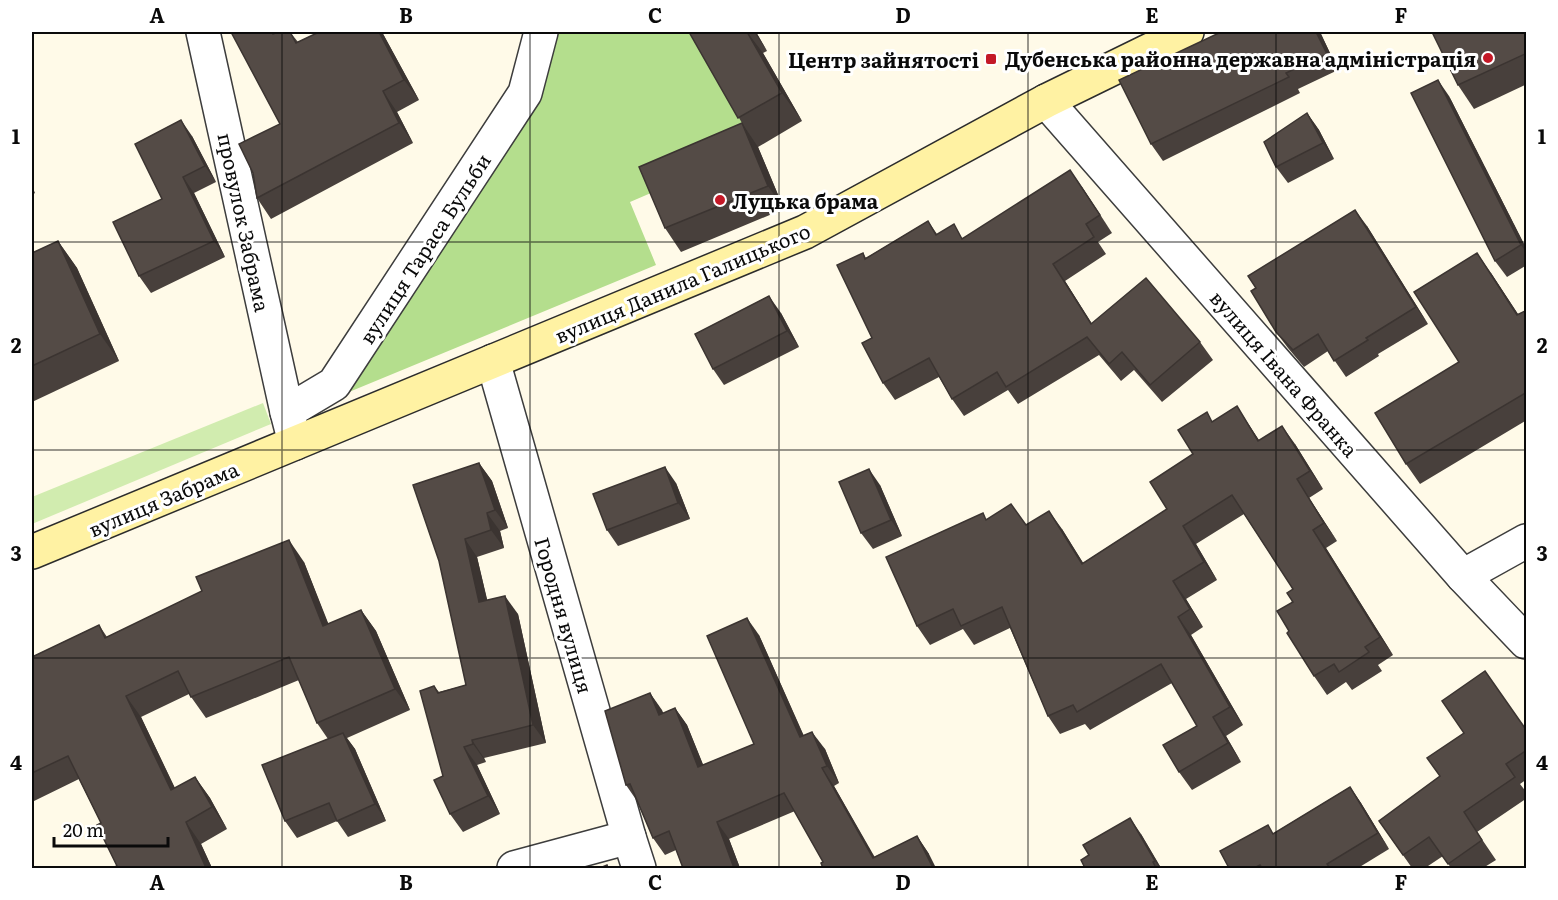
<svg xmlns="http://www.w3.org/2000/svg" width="1558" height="900" font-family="Literata,serif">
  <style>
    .green { fill: #d1ecaf }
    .forest { fill: #b4de8d }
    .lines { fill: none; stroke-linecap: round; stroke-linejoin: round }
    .street-casing { stroke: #3d3d3d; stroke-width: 36 }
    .secondary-casing { stroke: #2c2c2c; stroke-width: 36 }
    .street { stroke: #fff; stroke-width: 33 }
    .secondary { stroke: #fff2a3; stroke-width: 33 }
    .wall { fill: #48403c }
    .shaded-wall { fill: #3b3431 }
    .building { fill: #544b46; stroke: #3b3431; stroke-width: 1.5 }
    .grid { fill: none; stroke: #0a0a0a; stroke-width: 1.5; stroke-opacity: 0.55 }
    .poi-dot { fill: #c41927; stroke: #fff; stroke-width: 2 }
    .labels { text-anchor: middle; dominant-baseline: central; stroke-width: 6; stroke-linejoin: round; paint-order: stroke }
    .poi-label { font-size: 20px; font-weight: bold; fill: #0a0a0a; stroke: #fff; text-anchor: end }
    .street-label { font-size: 20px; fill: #0a0a0a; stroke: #fff }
    .neatline { fill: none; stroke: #0a0a0a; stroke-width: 2 }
    .grid-label { font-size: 20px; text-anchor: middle; font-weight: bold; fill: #0a0a0a }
  </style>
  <rect width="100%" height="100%" fill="#fffae8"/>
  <!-- green -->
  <path class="green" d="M263,403L271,424L32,524V497Z"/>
  <!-- forest -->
  <path class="forest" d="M558,32H692L758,147L630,202L656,265L349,392L541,100Z"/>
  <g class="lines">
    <defs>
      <g id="street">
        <path d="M203,32L287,412"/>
        <path d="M1046,101L1463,576L1526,642"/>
        <path d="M493,361L629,837L639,868"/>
        <path d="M295,443L287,412L334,384L525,93L541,32"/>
        <path d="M1463,576L1526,541"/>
        <path d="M514,868L629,837"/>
      </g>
      <path id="secondary" d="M32,552L805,232L1046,101L1187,32"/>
    </defs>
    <!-- street casing -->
    <use href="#street" class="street-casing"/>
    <!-- secondary casing -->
    <use href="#secondary" class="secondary-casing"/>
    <!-- street -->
    <use href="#street" class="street"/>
    <!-- secondary -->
    <use href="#secondary" class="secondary"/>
  </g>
  <!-- wall -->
  <g class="wall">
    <path d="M278,32H290L298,42L319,32H382L419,100L397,112L413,143L271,219L257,198L280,124L275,33Z"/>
    <path d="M689,32H756L767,51L763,53L802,121L758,147L784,209L681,252L665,228L742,123Z"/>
    <path d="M1527,32V84L1474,109L1458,85Z"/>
    <path d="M1321,34L1338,70L1298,89L1300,93L1163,161L1151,144Z"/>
    <path d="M1449,96L1527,250V265L1507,277L1495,261Z"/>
    <path d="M1307,113L1319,130L1334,159L1288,183L1276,167Z"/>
    <path d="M192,136L216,182L194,193L225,257L151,293L139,276L162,199Z"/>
    <path d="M32,186L35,193L32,195Z"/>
    <path d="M1082,187L1112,233L1098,242L1106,254L1065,281L1091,323L1200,342L1213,360L1162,402L1134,370L1121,381L1099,355L1018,404L1008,390L964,416L952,399L939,377L895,400L883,383L872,338L863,253L866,258L928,221L937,234L963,238Z"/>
    <path d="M1367,226L1428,324L1378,354L1379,356L1346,377L1328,351L1304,367L1288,348L1276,332Z"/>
    <path d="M58,241L77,268L119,361L32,402V253Z"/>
    <path d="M1491,273L1518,314L1527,310V420L1420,484L1406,464L1459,362Z"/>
    <path d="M781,313L799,347L724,385L713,369Z"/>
    <path d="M1213,421L1249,425L1259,440L1295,444L1323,489L1309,498L1337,541L1326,548L1393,655L1378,665L1382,671L1352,690L1346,682L1327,695L1314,676L1289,631L1293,589L1244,514L1196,544L1217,580L1186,599L1203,627L1191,635L1243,725L1226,736L1241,762L1192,790L1179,772L1197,726L1172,683L1090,730L1085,724L1060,734L1048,716L1010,628L974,645L963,629L930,645L917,626L987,519L1062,529L1083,563L1167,509L1193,454Z"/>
    <path d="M479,463L492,481L508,528L500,531L504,548L477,557L487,600L518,614L546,743L484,758L486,762L477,765L500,814L463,832L450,814L443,776L434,686L439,692L466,685L439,561Z"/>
    <path d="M676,483L690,519L618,546L607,530Z"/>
    <path d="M880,485L902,536L873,549L861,533Z"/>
    <path d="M304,562L328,624L361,610L376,631L410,710L347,738L355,749L386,821L348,837L337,821L297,838L285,821L328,739L317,723L299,680L206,718L189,694L141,717L175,788L195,777L210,798L227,829L201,844L212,868H111L117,866L101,823L79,779L32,802V657L99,625L107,637L202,591Z"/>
    <path d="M759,635L804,736L825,749L839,783L834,786L874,857L917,836L929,854L823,862L795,811L729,839L740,868H683L676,850L665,855L653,838L637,801L626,785L650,693L663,713L675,708L687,725L703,765L754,744Z"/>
    <path d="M1527,731V779L1520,784L1527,793V798L1477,832L1496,860L1483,868H1451L1443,856L1425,868H1412L1379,821Z"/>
    <path d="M1350,787L1361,803L1389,849L1358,868H1229L1274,833Z"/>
    <path d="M1141,834L1161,868H1085Z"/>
  </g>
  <!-- shaded-wall -->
  <g class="shaded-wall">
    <path d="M379,32H382L419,100L404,80Z"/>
    <path d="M747,32L763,53L802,121L782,93Z"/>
    <path d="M754,32H756L767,51Z"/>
    <path d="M1316,32H1320L1321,34L1338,70L1327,54Z"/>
    <path d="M1438,80L1449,96L1527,250V253L1521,245Z"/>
    <path d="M383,91L397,112L413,143L399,123Z"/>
    <path d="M1307,113L1319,130L1334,159L1323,143Z"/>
    <path d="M181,120L192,136L216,182L205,166Z"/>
    <path d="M742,123L758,147L784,209L768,186Z"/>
    <path d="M1070,170L1082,187L1112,233Z"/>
    <path d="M183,177L194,193L225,257L214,241Z"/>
    <path d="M1355,210L1367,226L1428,324L1416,307Z"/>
    <path d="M58,241L77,268L119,361L100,334Z"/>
    <path d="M1477,253L1491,273L1527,328L1517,315Z"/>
    <path d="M1053,264L1065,281L1103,341L1091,324Z"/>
    <path d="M769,296L781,313L799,347L787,331Z"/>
    <path d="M1237,406L1249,425L1271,459L1258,441Z"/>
    <path d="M1282,426L1295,444L1323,489L1310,471Z"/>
    <path d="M479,463L492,481L508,528L495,510Z"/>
    <path d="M665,467L676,483L690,519L678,503Z"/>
    <path d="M869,469L880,485L902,536L891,520Z"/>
    <path d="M1297,479L1309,498L1337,541L1324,523Z"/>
    <path d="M1049,511L1062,529L1095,582L1082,564Z"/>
    <path d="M487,513L500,531L504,548L491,530Z"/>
    <path d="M1183,526L1196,544L1217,580L1204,562Z"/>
    <path d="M1313,530L1326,548L1393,655L1380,637Z"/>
    <path d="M465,539L477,557L492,620L479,602Z"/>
    <path d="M289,540L304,562L338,648L323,626Z"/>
    <path d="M1173,581L1186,599L1203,627L1190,609Z"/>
    <path d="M505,596L518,614L546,743L533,725Z"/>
    <path d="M361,610L376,631L410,710L395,689Z"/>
    <path d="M1178,617L1191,635L1243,725L1230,707Z"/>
    <path d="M747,618L759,635L812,755L800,737Z"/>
    <path d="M650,693L662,710L671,732L659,715Z"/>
    <path d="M126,696L141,717L186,812L171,790Z"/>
    <path d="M675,708L687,725L711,784L698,767Z"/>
    <path d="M1213,717L1226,736L1241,762L1228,743Z"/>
    <path d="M812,732L825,749L839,783L827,766Z"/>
    <path d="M343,733L355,749L386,821L375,804Z"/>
    <path d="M472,740L484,758L486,762L473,744Z"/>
    <path d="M464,747L477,765L500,814L488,796Z"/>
    <path d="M822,768L834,786L881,868L873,858Z"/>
    <path d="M195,777L210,798L227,829L212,807Z"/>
    <path d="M1350,787L1361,803L1389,849L1378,833Z"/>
    <path d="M1130,818L1141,834L1161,868H1160L1155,861Z"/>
    <path d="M186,822L201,844L212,868H206Z"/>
    <path d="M717,822L729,839L740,868H734Z"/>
    <path d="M917,836L929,854L936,868H933Z"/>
  </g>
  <!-- building -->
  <g class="building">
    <path d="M231,32H272L273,34L278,32H290L296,43L319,32H379L404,80L383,91L399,123L257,198L253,173L239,144L280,124Z"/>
    <path d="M689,32H747L782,93L738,118Z"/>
    <path d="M1221,32H1316L1327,54L1286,73L1289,77L1151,144L1119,80Z"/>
    <path d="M1432,32H1527V53L1458,85Z"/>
    <path d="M1438,80L1521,245L1495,261L1411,93Z"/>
    <path d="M1307,113L1323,143L1276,167L1264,142Z"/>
    <path d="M181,120L205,166L183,177L214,241L139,276L113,222L162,199L135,144Z"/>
    <path d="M742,123L768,186L665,228L639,167Z"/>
    <path d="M1070,170L1100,215L1086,224L1094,237L1053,264L1091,324L1146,278L1200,342L1150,385L1122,352L1109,364L1087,337L1006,387L997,372L952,399L929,358L883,383L862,343L872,338L837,265L863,253L865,259L928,221L936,235L954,224L962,239Z"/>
    <path d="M1355,210L1416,307L1366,338L1368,340L1334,361L1318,334L1293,350L1276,332L1251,291L1256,288L1248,276Z"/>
    <path d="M58,241L100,334L32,366V253Z"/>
    <path d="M1477,253L1517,315L1527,310V392L1406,464L1375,413L1459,362L1414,292Z"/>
    <path d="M769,296L787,331L713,369L695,334Z"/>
    <path d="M1237,406L1258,441L1282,426L1310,471L1297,479L1324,523L1313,530L1380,637L1365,647L1369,652L1339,672L1334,664L1314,676L1287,633L1289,631L1277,611L1293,602L1287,593L1293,589L1232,495L1183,526L1204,562L1173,581L1190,609L1178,617L1230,707L1213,717L1228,743L1179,772L1163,745L1197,726L1161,664L1077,712L1073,705L1048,716L1002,607L961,626L953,609L917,626L886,557L983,513L986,520L1011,504L1026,525L1049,511L1082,564L1167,509L1150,482L1193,454L1178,430L1207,412L1212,422Z"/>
    <path d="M479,463L495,510L487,513L491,530L465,539L479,602L505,596L533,725L472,740L473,744L464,747L488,796L450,814L434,780L443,776L420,691L434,686L438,693L466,685L439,561L413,485Z"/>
    <path d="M665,467L678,503L607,530L593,494Z"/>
    <path d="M869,469L891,520L861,533L839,482Z"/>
    <path d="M289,540L323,626L361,610L395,689L317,723L289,657L191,697L178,671L126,696L171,790L195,777L212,807L186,822L206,868H111L117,866L97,825L101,823L68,756L32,773V657L99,625L105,638L202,591L196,577Z"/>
    <path d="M747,618L800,737L812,732L827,766L822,768L873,858L917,836L933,868H823L821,863L823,862L784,793L717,822L734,868H683L669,831L653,838L630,784L626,785L605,711L650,693L659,715L675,708L698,767L754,744L707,636Z"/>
    <path d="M1485,671L1527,731V750L1506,764L1515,777L1464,812L1482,840L1448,864L1429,837L1403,855L1379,821L1440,776L1427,758L1464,733L1442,701Z"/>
    <path d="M343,733L375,804L337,821L329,803L285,821L262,765Z"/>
    <path d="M1350,787L1378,833L1327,864L1330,868H1262L1260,865L1254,868H1229L1220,851L1268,825L1273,834Z"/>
    <path d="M1130,818L1155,861L1153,862L1156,868H1085L1081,860L1089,855L1083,845Z"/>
    <path d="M607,865L608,868H600Z"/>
  </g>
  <!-- grid -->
  <path class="grid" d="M282,32V868M530,32V868M779,32V868M1028,32V868M1276,32V868M32,242H1526M32,450H1526M32,658H1526"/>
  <!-- markers -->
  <g class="poi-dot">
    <circle cx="1488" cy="58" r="6"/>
    <rect x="985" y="53" width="12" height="12" rx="3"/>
    <circle cx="720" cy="200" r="6"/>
  </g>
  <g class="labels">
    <!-- poi labels -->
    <g class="poi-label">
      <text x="1476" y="58">Дубенська районна державна адміністрація</text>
      <text x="979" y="59">Центр зайнятості</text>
      <text x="732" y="200" text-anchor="start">Луцька брама</text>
    </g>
    <!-- street labels -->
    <g class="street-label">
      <text transform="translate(245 222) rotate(78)">провулок Забрама</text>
      <text transform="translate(424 248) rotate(-57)">вулиця Тараса Бульби</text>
      <text transform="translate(682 282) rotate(-23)">вулиця Данила Галицького</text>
      <text transform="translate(1285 373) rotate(49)">вулиця Івана Франка</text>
      <text transform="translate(163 498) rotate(-23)">вулиця Забрама</text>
      <text transform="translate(565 615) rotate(74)">Городня вулиця</text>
    </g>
  </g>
  <!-- border -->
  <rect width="1558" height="900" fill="none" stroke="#ffffff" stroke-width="66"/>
  <!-- scale -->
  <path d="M54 837v9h114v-9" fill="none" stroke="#0a0a0a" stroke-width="3"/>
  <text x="63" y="837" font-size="18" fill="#0a0a0a" stroke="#ffffff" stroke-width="4.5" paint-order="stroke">20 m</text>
  <rect x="33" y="33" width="1492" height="834" class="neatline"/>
  <g class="grid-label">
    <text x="157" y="23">A</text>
    <text x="406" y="23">B</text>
    <text x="655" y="23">C</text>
    <text x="903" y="23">D</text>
    <text x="1152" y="23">E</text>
    <text x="1401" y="23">F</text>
    <text x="16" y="144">1</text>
    <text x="1542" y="144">1</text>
    <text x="16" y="353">2</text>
    <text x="1542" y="353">2</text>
    <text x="16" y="561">3</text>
    <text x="1542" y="561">3</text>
    <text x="16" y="770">4</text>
    <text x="1542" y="770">4</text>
    <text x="157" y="890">A</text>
    <text x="406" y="890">B</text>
    <text x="655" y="890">C</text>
    <text x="903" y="890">D</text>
    <text x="1152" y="890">E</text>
    <text x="1401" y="890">F</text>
  </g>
</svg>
